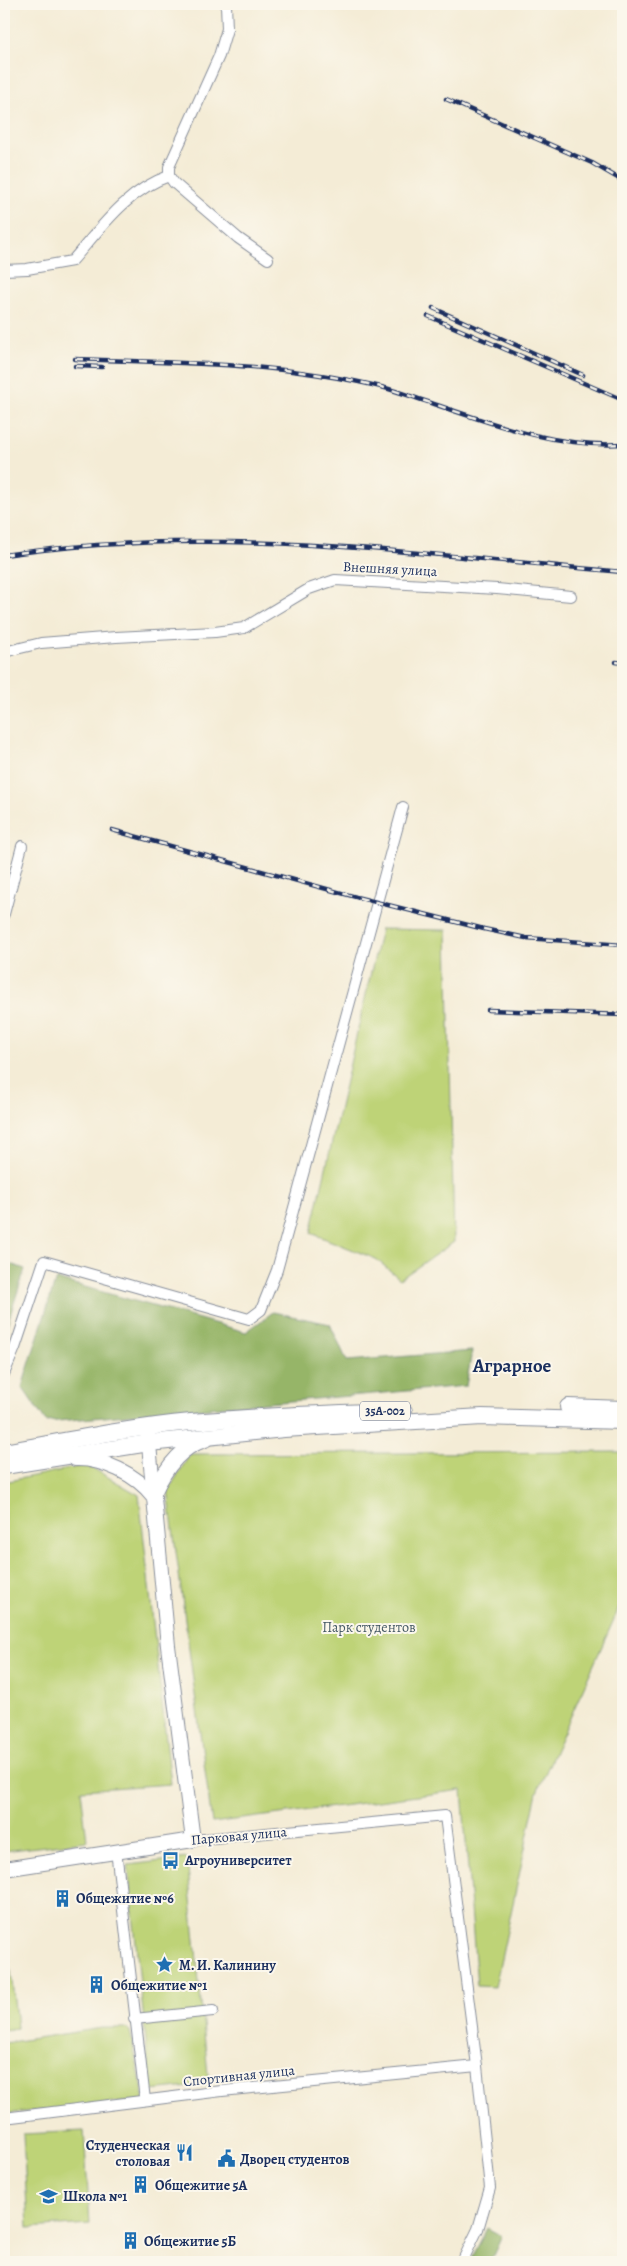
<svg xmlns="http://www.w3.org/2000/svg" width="627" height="2266" font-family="Alegreya,serif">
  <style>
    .green { fill: #bed377; stroke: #6c816a }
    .forest { fill: #96b568; stroke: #587263 }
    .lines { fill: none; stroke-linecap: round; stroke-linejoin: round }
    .street-casing { stroke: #888e9a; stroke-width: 12 }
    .secondary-casing { stroke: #888e9a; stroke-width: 16 }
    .primary-casing { stroke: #888e9a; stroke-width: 18 }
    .street { stroke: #fff; stroke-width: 10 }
    .secondary { stroke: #fff; stroke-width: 14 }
    .primary { stroke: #fff; stroke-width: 16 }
    .rail-casing { stroke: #1b2f5e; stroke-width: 4.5 }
    .rail { stroke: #fbf7ec; stroke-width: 2.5; stroke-dasharray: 8; stroke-linecap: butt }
    .labels { text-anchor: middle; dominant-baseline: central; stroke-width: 4; stroke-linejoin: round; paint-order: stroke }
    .shield { fill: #fbf7ec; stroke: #5e6b89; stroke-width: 1 }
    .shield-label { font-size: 12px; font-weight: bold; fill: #1b2f5e }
    .street-label { font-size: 14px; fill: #1b2f5e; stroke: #fbf7ec }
    .park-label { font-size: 14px; fill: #445864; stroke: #fbf7ec }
    .poi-label { font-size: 14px; font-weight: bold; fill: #1b2f5e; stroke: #fbf7ec; text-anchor: start }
    .district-label { font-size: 19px; font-weight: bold; fill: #1b2f5e; stroke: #fbf7ec }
  </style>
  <rect width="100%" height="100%" fill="#fbf7ec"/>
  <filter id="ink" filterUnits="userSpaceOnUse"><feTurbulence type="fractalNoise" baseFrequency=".02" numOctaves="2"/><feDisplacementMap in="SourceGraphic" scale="10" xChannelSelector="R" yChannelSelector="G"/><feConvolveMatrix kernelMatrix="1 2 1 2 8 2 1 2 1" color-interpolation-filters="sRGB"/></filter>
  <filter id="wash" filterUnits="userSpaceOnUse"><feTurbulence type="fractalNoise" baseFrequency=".0096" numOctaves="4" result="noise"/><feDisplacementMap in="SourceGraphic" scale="20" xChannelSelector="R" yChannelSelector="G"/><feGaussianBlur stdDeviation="1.12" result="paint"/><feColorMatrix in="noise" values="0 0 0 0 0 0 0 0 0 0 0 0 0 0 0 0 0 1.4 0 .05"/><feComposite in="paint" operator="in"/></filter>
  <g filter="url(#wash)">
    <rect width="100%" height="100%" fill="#f4ecd6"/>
    <!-- green -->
    <g class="green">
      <path d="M381,929L447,930L454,1242L400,1279L376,1259L311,1233Z"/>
      <path d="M623,1452V1599L537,1792L495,1987L477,1986L462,1790L212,1823L168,1491L190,1454Z"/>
      <path d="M87,1465L139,1495L171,1784L81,1790L87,1841L4,1851V1482Z"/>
      <path d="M187,1858L209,2085L151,2091L128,1865Z"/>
      <path d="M10,1961L17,2028L4,2030V1962Z"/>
      <path d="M102,2028H125L130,2031L145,2100L4,2114V2043Z"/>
      <path d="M84,2131L90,2224L28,2228L23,2134Z"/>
    </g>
    <!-- forest -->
    <g class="forest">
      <path d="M4,1262L25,1269L4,1334Z"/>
      <path d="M56,1279L246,1332L273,1312L330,1324L347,1361L472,1351L466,1386L46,1422L22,1387Z"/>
      <path d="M487,2228L502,2236L490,2262H470Z"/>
    </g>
  </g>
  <g filter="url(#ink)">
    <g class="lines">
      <defs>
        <g id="street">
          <path d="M226,4L227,29L219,56L169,167V176L174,183L238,238L268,259"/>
          <path d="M4,270L27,269L72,261C100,229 127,190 169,176"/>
          <path d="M4,652L41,643L116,637L215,632L244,628L309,589L335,580L497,589L571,596"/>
          <path d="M4,914L22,846"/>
          <path d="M4,1374L15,1348L44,1261L249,1319L261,1310L277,1270L403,807"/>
          <path d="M193,1840L445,1816L477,2066L490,2188L478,2229L462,2262"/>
          <path d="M116,1850L145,2100"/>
          <path d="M134,2019L213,2011"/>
          <path d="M4,2118L222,2091L477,2066"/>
        </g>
        <g id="secondary">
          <path d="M75,1459C103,1458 137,1475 153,1496"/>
          <path d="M154,1493C164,1471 180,1447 205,1440"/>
          <path d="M4,1869L193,1840L168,1646L148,1434"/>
        </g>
        <g id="primary">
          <path d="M568,1407L623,1409"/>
          <path d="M4,1452C66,1441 128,1428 191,1422C262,1416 333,1413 404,1411"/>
          <path d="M4,1466L149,1443L284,1429L482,1417L623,1421"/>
        </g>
      </defs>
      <!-- street casing -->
      <use href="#street" class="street-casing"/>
      <!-- secondary casing -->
      <use href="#secondary" class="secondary-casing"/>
      <!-- primary casing -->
      <use href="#primary" class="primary-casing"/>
      <!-- street -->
      <use href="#street" class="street"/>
      <!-- secondary -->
      <use href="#secondary" class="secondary"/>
      <!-- primary -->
      <use href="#primary" class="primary"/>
      <defs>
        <g id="rail">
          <path d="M446,99L592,163L623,181"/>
          <path d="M433,308L583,375"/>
          <path d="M428,316L623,400"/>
          <path d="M75,359C178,363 280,362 381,387C398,391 415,398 431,403C493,424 557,448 623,444"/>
          <path d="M75,366L102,367"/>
          <path d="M4,555C210,524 417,554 623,572"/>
          <path d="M616,662L623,663"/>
          <path d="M112,830L356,897L484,929L526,938L623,945"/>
          <path d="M488,1010L623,1015"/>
        </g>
      </defs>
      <!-- rail casing -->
      <use href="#rail" class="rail-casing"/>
      <!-- rail -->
      <use href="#rail" class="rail"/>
    </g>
  </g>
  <!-- icons -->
  <defs>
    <symbol id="bus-bare" viewBox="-9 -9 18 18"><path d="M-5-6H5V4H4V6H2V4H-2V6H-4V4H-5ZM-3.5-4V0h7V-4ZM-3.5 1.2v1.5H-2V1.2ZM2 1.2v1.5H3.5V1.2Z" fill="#1f6fb2" stroke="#fbf7ec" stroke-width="2.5" paint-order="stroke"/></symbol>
    <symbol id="building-bare" viewBox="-9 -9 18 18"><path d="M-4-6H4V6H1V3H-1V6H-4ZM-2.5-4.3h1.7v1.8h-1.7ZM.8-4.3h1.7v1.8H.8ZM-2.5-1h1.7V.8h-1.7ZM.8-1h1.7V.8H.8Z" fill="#1f6fb2" stroke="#fbf7ec" stroke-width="2.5" paint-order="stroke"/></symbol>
    <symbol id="sight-bare" viewBox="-9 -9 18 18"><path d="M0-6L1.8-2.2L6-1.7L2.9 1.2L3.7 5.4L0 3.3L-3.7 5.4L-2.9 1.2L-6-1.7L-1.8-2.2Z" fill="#1f6fb2" stroke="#fbf7ec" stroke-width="2.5" paint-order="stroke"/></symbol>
    <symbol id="restaurant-bare" viewBox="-9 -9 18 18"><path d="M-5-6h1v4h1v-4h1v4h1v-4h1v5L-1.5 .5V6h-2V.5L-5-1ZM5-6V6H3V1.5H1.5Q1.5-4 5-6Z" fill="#1f6fb2" stroke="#fbf7ec" stroke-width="2.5" paint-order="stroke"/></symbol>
    <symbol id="civic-bare" viewBox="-9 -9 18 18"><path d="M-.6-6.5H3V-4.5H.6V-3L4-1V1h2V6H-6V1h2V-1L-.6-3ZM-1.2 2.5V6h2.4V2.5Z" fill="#1f6fb2" stroke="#fbf7ec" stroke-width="2.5" paint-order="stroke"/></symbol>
    <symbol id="school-bare" viewBox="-9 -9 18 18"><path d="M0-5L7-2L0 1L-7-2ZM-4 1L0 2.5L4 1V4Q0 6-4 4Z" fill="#1f6fb2" stroke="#fbf7ec" stroke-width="2.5" paint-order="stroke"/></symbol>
  </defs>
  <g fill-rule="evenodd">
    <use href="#bus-bare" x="158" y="1848" width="25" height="25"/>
    <use href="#building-bare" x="50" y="1886" width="25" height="25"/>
    <use href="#sight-bare" x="152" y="1952" width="25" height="25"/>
    <use href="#building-bare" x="84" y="1972" width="25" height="25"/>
    <use href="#restaurant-bare" x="172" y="2140" width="25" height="25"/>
    <use href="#civic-bare" x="214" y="2146" width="25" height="25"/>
    <use href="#building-bare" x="128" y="2172" width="25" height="25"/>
    <use href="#school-bare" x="36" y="2184" width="25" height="25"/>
    <use href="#building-bare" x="118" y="2228" width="25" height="25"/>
  </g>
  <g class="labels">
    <!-- shield labels -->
    <rect class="shield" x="360" y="1401.5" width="50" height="19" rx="4"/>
    <g class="shield-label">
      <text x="385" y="1411">35А-002</text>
    </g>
    <!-- street labels -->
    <g class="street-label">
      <text transform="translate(390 569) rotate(3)">Внешняя улица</text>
      <text transform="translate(239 1836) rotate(-5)">Парковая улица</text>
      <text transform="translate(239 2076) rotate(-6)">Спортивная улица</text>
    </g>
    <!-- park labels -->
    <g class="park-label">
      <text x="369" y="1627">Парк студентов</text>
    </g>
    <!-- poi labels -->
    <g class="poi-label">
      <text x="185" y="1860">Агроуниверситет</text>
      <text x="76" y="1898">Общежитие №6</text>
      <text x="179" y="1965">М. И. Калинину</text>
      <text x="111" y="1985">Общежитие №1</text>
      <text x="170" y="2145" text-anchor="end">Студенческая<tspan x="170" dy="16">столовая</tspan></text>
      <text x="240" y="2159">Дворец студентов</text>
      <text x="155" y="2185">Общежитие 5А</text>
      <text x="63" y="2196">Школа №1</text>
      <text x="144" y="2241">Общежитие 5Б</text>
    </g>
    <!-- district labels -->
    <g class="district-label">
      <text x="512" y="1366">Аграрное</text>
    </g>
  </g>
  <!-- margin -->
  <rect width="627" height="2266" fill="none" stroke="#fbf7ec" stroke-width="20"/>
</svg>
